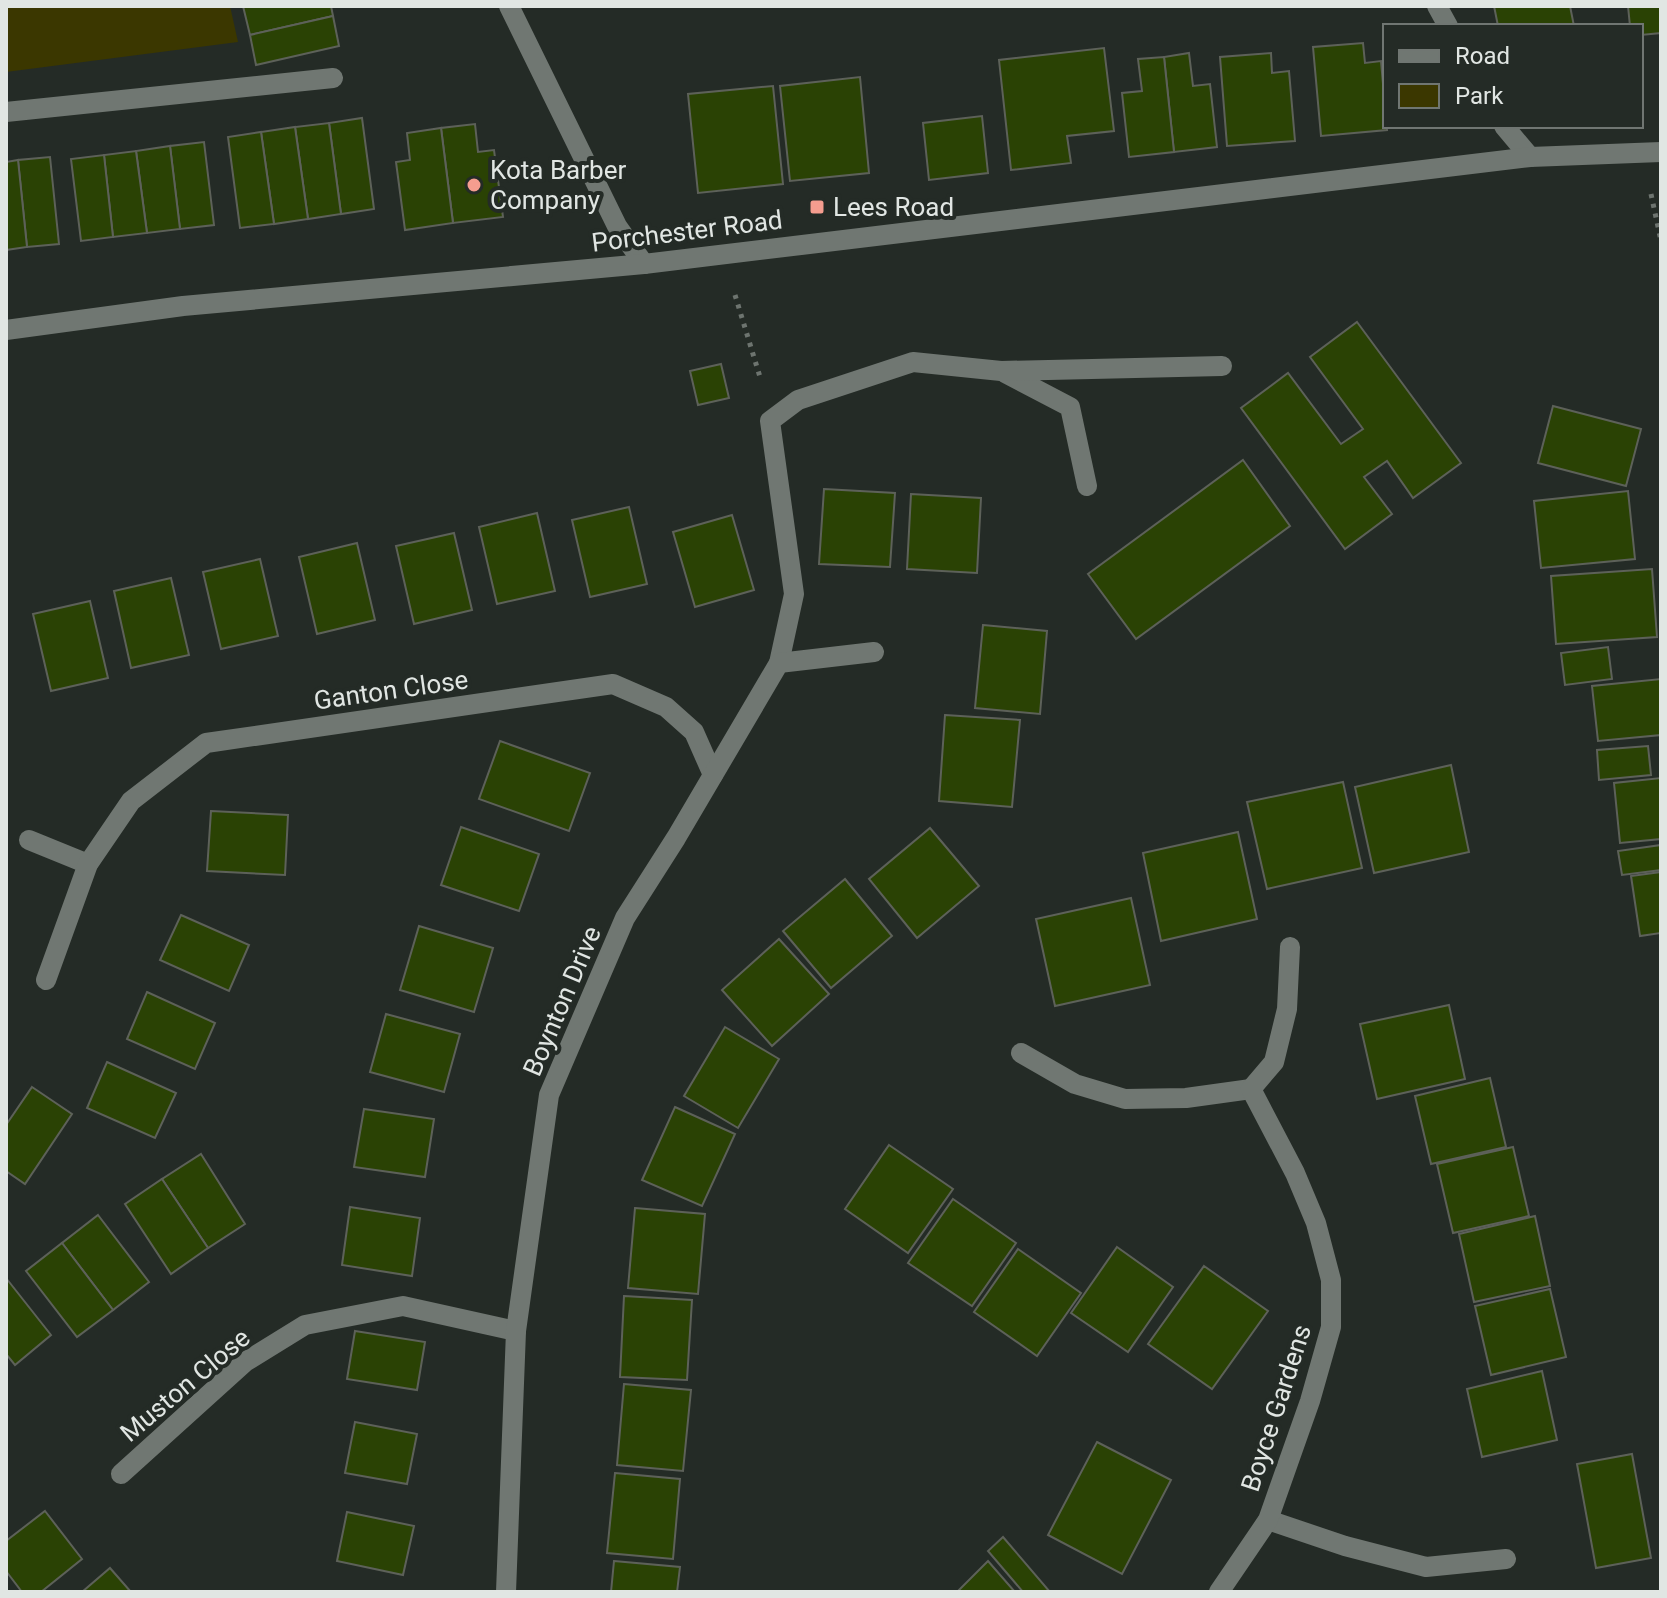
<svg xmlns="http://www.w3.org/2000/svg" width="1667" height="1598" font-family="Roboto,sans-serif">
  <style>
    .green { fill: #3b3700 }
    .building { fill: #2a4204; stroke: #5d6159; stroke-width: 2 }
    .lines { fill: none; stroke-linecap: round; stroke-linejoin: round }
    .path { stroke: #6d746f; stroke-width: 5; stroke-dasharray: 4 6; stroke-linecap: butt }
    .service { stroke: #707772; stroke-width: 20 }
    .minor { stroke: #707772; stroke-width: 20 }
    .tertiary { stroke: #707772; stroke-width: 20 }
    .poi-dot { fill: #f59d8f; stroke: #242b26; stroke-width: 3 }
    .labels { text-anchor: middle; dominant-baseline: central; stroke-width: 8; stroke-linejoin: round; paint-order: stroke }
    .poi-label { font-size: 26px; fill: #e1e6e3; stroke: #242b26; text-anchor: start }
    .street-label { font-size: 26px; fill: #e1e6e3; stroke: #242b26 }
  </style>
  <rect width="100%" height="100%" fill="#242b26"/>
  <!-- green -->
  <path class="green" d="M6,6H230L238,42L6,72Z"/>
  <!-- building -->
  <g class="building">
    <path d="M243,6H331L333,16L250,35Z"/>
    <path d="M1494,6H1570L1574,26H1498Z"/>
    <path d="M1628,6H1661V33L1641,35V26H1630Z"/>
    <path d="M333,16L339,46L256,65L250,35Z"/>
    <path d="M1363,43L1365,63L1381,61L1387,130L1321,136L1313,47Z"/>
    <path d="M1104,48L1114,131L1067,136L1071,163L1011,170L999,60Z"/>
    <path d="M1189,53L1193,86L1210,84L1217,147L1174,152L1164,57Z"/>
    <path d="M1271,53L1272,73L1289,71L1295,141L1227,146L1220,57Z"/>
    <path d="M1164,57L1174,152L1129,157L1122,93L1142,91L1138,59Z"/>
    <path d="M860,77L869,173L790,181L780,86Z"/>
    <path d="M773,86L783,184L698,193L688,94Z"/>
    <path d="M982,116L988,173L929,180L923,123Z"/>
    <path d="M362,118L374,209L341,214L329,123Z"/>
    <path d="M329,123L341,214L308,219L295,127Z"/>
    <path d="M475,124L478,152L494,150L503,217L453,223L441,128Z"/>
    <path d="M295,127L308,219L274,224L261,132Z"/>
    <path d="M441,128L453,223L405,230L396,162L410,160L407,133Z"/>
    <path d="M261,132L274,224L240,228L228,137Z"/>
    <path d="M204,142L214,225L180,229L170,146Z"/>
    <path d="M170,146L180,229L147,233L136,151Z"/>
    <path d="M136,151L147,233L113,237L104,155Z"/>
    <path d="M104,155L113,237L81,241L71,159Z"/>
    <path d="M50,157L59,244L27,247L18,160Z"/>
    <path d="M18,160L27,247L6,250V162Z"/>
    <path d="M1357,322L1461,463L1413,498L1387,461L1364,477L1392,514L1345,549L1241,408L1288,373L1341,444L1363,429L1310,357Z"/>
    <path d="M721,364L729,398L698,405L690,371Z"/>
    <path d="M1553,406L1641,429L1626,486L1538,463Z"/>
    <path d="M1243,460L1290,526L1136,639L1088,574Z"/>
    <path d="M824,489L895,493L890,567L819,564Z"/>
    <path d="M1628,491L1635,559L1541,568L1534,501Z"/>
    <path d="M911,494L981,498L977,573L907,569Z"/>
    <path d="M629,507L647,584L590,597L572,520Z"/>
    <path d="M537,513L555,591L497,604L479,527Z"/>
    <path d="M732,515L754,590L695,607L673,532Z"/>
    <path d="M454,533L472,610L414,624L396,546Z"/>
    <path d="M357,543L375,620L317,634L299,557Z"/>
    <path d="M260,559L278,636L221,649L203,572Z"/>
    <path d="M1652,569L1657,637L1556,644L1551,576Z"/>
    <path d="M171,578L189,655L131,668L114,591Z"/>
    <path d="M90,601L108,678L51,691L33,614Z"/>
    <path d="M983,625L1047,631L1040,714L975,708Z"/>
    <path d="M1608,647L1612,679L1565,685L1561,653Z"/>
    <path d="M1661,679V735L1598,741L1592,686Z"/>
    <path d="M945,715L1020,720L1012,807L939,801Z"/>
    <path d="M500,741L590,773L569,831L479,799Z"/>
    <path d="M1648,746L1651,775L1599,780L1597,750Z"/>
    <path d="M1451,765L1469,852L1374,873L1355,787Z"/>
    <path d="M1661,778V839L1620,843L1614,783Z"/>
    <path d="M1343,782L1362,868L1267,889L1247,802Z"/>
    <path d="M211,811L288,815L285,875L207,871Z"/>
    <path d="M461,827L539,854L519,911L441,885Z"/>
    <path d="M930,828L979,886L917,938L869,879Z"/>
    <path d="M1238,832L1257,919L1161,941L1143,853Z"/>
    <path d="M1661,845V870L1622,875L1618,851Z"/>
    <path d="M1661,872V933L1640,936L1631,876Z"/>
    <path d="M845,879L892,936L831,988L783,931Z"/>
    <path d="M1131,898L1150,985L1055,1006L1036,919Z"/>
    <path d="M181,915L249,945L229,991L160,960Z"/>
    <path d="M419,926L493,948L474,1012L400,990Z"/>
    <path d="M779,939L829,994L772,1046L722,990Z"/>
    <path d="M147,992L215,1023L195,1069L127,1039Z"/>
    <path d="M1449,1005L1465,1079L1377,1099L1360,1024Z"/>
    <path d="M386,1014L460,1034L444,1092L370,1072Z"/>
    <path d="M725,1027L779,1059L738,1128L684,1096Z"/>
    <path d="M107,1062L176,1093L155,1138L87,1108Z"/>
    <path d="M1490,1078L1506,1147L1431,1164L1415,1096Z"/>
    <path d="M32,1087L72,1114L25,1184L6,1171V1125Z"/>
    <path d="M675,1107L735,1134L702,1206L642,1180Z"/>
    <path d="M364,1109L434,1119L425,1177L354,1167Z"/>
    <path d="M889,1145L953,1189L908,1253L845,1209Z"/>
    <path d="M1513,1147L1529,1216L1453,1233L1437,1164Z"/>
    <path d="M201,1154L245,1224L208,1248L162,1179Z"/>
    <path d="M162,1179L208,1248L171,1274L125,1204Z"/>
    <path d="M953,1199L1016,1243L972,1306L908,1263Z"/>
    <path d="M350,1207L420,1218L412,1276L342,1265Z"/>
    <path d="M635,1208L705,1214L698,1294L628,1288Z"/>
    <path d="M98,1215L149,1282L113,1310L62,1243Z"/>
    <path d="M1535,1216L1550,1286L1474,1302L1459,1234Z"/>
    <path d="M62,1243L113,1310L77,1337L26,1271Z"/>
    <path d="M1117,1247L1173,1287L1128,1352L1071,1313Z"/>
    <path d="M1018,1249L1081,1293L1037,1356L974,1312Z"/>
    <path d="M1204,1266L1268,1311L1212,1389L1148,1344Z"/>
    <path d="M6,1278L51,1335L15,1365L6,1354Z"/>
    <path d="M1550,1289L1566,1357L1491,1375L1475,1306Z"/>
    <path d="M624,1296L692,1300L687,1380L620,1377Z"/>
    <path d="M355,1331L425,1342L417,1390L347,1379Z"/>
    <path d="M1542,1371L1557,1440L1482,1457L1467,1389Z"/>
    <path d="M624,1384L691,1390L683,1471L617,1465Z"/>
    <path d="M355,1422L417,1434L407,1484L345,1473Z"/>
    <path d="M1097,1442L1171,1480L1122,1574L1048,1535Z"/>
    <path d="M1632,1454L1651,1558L1596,1568L1577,1464Z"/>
    <path d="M615,1473L680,1479L673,1559L607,1553Z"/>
    <path d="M45,1511L82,1559L41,1592H22L6,1571V1541Z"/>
    <path d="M347,1512L414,1526L403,1575L337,1561Z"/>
    <path d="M1003,1537L1050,1592H1023L988,1551Z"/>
    <path d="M614,1561L680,1567L677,1592H611Z"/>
    <path d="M988,1561L1015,1592H957Z"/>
    <path d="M110,1568L131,1592H82Z"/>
  </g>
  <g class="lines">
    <!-- path -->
    <g class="path">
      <path d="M1651,194L1661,241"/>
      <path d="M735,295L760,377"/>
    </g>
    <!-- service -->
    <g class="service">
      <path d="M6,112L333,78"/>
      <path d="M1005,373L1070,407L1087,486"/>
      <path d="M779,663L794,594L770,421L798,400L913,362L1001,371L1222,366"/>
    </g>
    <!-- minor -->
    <g class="minor">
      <path d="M509,6L617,226L644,264"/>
      <path d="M1437,6L1448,26"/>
      <path d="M1504,126L1530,157"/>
      <path d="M29,840L88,864"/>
      <path d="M46,980L88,864L131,801L206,743L613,684L666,707L694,732L713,775"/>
      <path d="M1021,1053L1075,1084L1125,1099L1186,1098L1251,1089"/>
      <path d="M121,1474L245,1362L305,1325L403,1306L516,1331"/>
      <path d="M1268,1520L1345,1546L1426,1567L1506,1559"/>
      <path d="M506,1592L516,1331L549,1095L625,918L676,838L779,663L874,652"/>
      <path d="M1219,1592L1268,1520L1310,1401L1331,1327V1280L1316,1223L1295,1173L1251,1089L1274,1062L1287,1009L1290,947"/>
    </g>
    <!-- tertiary -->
    <path class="tertiary" d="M6,330L183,306L644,264L1530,157L1661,152"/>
  </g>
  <!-- markers -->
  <g class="poi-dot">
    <circle cx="474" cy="185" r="8"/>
    <rect x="809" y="199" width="16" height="16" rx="4"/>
  </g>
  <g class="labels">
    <!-- poi labels -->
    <g class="poi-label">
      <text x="490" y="170">Kota Barber<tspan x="490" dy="30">Company</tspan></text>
      <text x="833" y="207">Lees Road</text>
    </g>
    <!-- street labels -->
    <g class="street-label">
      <text transform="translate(687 231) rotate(-7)">Porchester Road</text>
      <text transform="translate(391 690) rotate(-8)">Ganton Close</text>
      <text transform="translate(562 1001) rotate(-67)">Boynton Drive</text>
      <text transform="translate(185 1385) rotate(-40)">Muston Close</text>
      <text transform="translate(1276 1408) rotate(-72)">Boyce Gardens</text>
    </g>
  </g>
  <!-- border -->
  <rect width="1667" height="1598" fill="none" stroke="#e1e6e3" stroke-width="16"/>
  <!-- legend -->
  <rect x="1383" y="24" width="260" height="104" fill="#242b26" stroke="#707672" stroke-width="2"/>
  <rect x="1399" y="50" width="40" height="12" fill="#707772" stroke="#707672" stroke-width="2"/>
  <text x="1455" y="64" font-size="24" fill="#e1e6e3">Road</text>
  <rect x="1399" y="84" width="40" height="24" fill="#3b3700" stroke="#707672" stroke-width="2"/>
  <text x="1455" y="104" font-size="24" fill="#e1e6e3">Park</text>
</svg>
